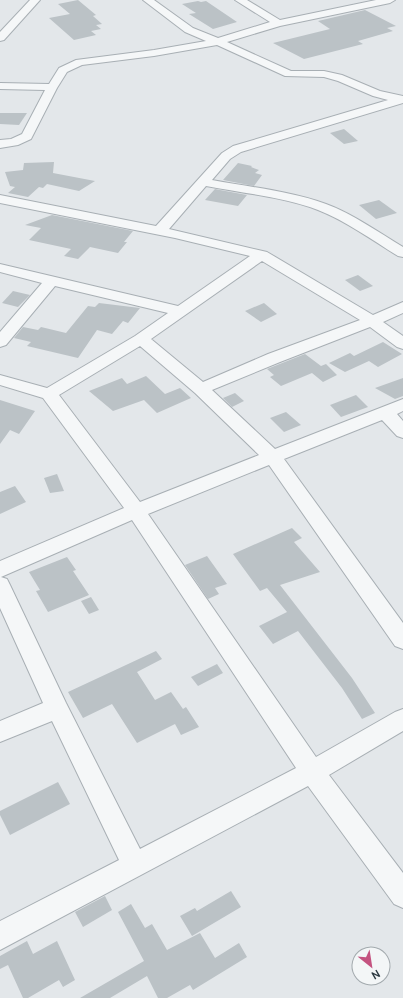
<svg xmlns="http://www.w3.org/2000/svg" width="403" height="998" font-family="Cabin,sans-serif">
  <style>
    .building { fill: #bbc2c6 }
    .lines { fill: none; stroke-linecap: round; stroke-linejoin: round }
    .minor-casing { stroke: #a8afb4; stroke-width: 2 }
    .minor { fill: #f5f7f8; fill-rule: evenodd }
  </style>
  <rect width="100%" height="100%" fill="#e3e7ea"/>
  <!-- building -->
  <g class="building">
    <path d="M78,0L96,15L93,16L102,24L96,25L101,29L91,31L96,35L74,40L49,18L70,14L58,4Z"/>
    <path d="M198,1L201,2L206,1L237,22L213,29L189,14L196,13L182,4Z"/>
    <path d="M365,10L396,26L387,28L393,31L358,41L363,44L304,59L273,43L330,29L318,21Z"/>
    <path d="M0,113H27L19,125L0,124Z"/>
    <path d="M344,129L358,141L344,144L330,133Z"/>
    <path d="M54,162L53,173L95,181L79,191L47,184L43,188L39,187L28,197L8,193L15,187L10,186L5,172L23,170L24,163Z"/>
    <path d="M238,163L252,166L251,167L259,170L255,173L262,175L254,186L223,180Z"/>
    <path d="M215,189L220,190L247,195L238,206L205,200Z"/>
    <path d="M379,200L397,213L376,219L359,205Z"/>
    <path d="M52,215L133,231L124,242H127L118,253L90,247L78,259L64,256L71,249L29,240L41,228L25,225Z"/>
    <path d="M358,275L373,286L360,291L345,280Z"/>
    <path d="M13,291L30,295L18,307L2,303Z"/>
    <path d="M99,303L140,308L128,323L123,321L112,334L97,330L78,358L27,346L31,342L14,338L23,327L38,330L41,327L66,333L88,306L95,307Z"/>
    <path d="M264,303L277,314L261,322L245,311Z"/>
    <path d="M383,342L402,354L378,367L369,361L345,372L329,363L350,353L354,356Z"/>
    <path d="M305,354L321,366L326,364L337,375L323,382L312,373L281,386L270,377L274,375L267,369Z"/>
    <path d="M146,376L165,394L180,388L191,398L157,413L144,400L113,411L89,391L122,378L127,384Z"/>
    <path d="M403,378V396L395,399L375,388Z"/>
    <path d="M235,393L244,401L232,407L223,398Z"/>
    <path d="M356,395L368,407L341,417L330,405Z"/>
    <path d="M0,400L35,411L19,434L10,430L0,444Z"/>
    <path d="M286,412L301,425L284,432L270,418Z"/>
    <path d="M57,474L64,491L50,493L44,478Z"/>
    <path d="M15,486L26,502L0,514V492Z"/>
    <path d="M292,528L302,538L294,542L320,572L280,585L352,678L375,713L362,719L342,688L298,631L273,644L259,626L287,612L267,588L260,591L233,554Z"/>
    <path d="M207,556L227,584L215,588L219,594L208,599L185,565Z"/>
    <path d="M67,557L76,570L73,571L89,595L48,612L36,591L40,590L29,572Z"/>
    <path d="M91,597L99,610L89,614L81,601Z"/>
    <path d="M156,651L162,659L137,672L155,700L171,692L183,709L186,707L199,727L181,735L175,724L137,743L112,704L83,718L68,692Z"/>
    <path d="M217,664L223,673L198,686L191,677Z"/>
    <path d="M58,782L70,804L10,835L0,815V811Z"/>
    <path d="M231,891L241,907L192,936L180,916L195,908L197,911Z"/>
    <path d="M105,896L112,910L83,927L75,912Z"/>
    <path d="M131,904L145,928L152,924L167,950L200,933L215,958L239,943L247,957L193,990L190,985L167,998H158L147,976L110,998H80L144,961L118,912Z"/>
    <path d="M27,941L33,954L57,941L75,980L63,987L59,980L28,998H23L8,965L0,969V956Z"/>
  </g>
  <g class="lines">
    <defs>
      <g id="minor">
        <path d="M30,0H40L4,40L0,41V32Z"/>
        <path d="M143,0H154L193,28L218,38L270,22L235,0H247L280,20L376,0H395L390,3L280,26L227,42L291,71H324L342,75L380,91L403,96V103L241,152L230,159L212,180C249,187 290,191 326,204C353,214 378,232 403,247V257L398,256C372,240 346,221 318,210C284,197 242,193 206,186L169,229L267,252L373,315L403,302V313L383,322L403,336V349L397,347L370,327L280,362L212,390L275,449L403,399V411L397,414L403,421V438L397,436L382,420L284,459L403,623V649L395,646L269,465L148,514L316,757L395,712L403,709V731L329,775L403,873V908L394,904L308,786L0,950V921L119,860L52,721L0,742V721L43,703L0,608V561L124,508L43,398L0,385V375L47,388L135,336L168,313L55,286L6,345L0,347V332L42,283L0,272V264L178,306L250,256L175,238L0,203V195L156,226L222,153L233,146L388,100L373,96L338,81L324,77L285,76L217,45L154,56L82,65L67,72L57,88L31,139L18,145L0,148V140L11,139L22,134L45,90L0,89V83L49,84L59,68L76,60L154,50L206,41L185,32ZM262,261L360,320L268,354L203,382L151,339ZM140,346L195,393L259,455L140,502L59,395ZM132,520L296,768L140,849L66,703L10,585L7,579L1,577Z"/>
      </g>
    </defs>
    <!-- minor casing -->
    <use href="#minor" class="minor-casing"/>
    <!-- minor -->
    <use href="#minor" class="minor"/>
  </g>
  <!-- north arrow -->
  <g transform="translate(371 966) rotate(150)"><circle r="19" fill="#f3f6f7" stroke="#a3aaae"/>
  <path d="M0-3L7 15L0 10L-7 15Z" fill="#c45380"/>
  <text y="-6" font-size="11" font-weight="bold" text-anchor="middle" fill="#2c3941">N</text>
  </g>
</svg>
